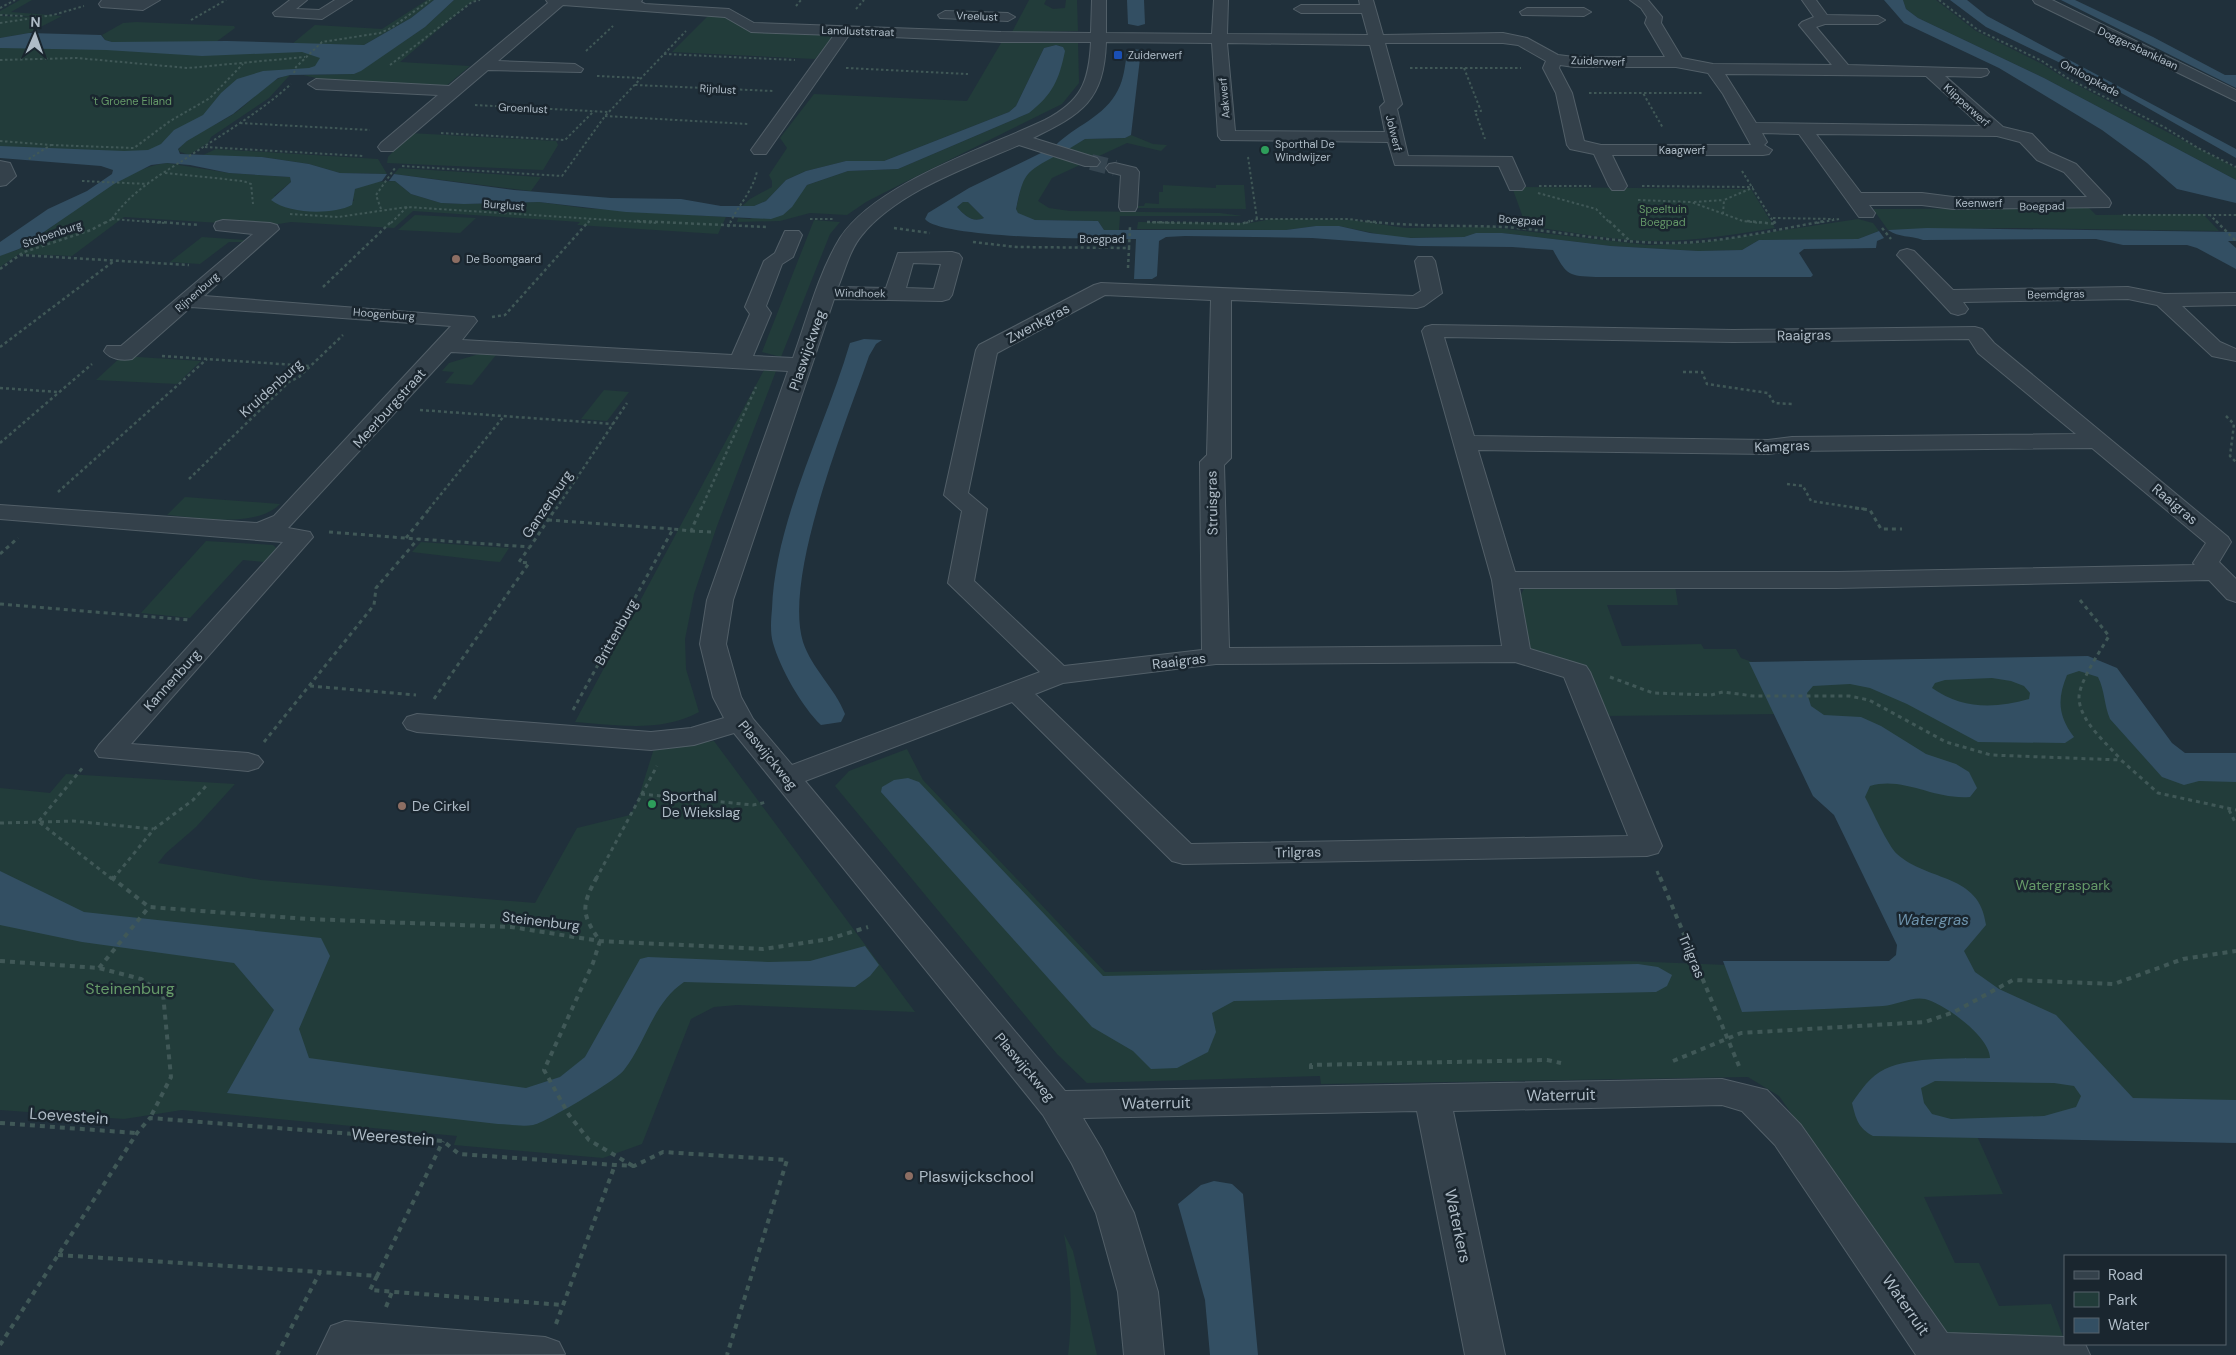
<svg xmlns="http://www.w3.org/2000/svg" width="2236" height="1355" font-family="'DM Sans',sans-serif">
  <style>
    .green { fill: #223c3a }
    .water { fill: #334f63; fill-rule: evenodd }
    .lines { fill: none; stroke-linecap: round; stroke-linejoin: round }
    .minor-tunnel { stroke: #354550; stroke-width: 16; stroke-dasharray: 16 8; stroke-linecap: butt }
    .minor-casing { stroke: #525f68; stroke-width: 2 }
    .path-far3 { stroke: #405857; stroke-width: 2; stroke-dasharray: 2.5 2.5; stroke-linecap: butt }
    .path-far2 { stroke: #405857; stroke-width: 2.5; stroke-dasharray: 3 3; stroke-linecap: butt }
    .path-far1 { stroke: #405857; stroke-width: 3; stroke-dasharray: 4 4; stroke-linecap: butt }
    .path { stroke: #405857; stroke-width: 4; stroke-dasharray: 5 5; stroke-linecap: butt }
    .minor { fill: #34414b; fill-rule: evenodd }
    .transit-dot { fill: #1a4fb4; stroke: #1a262f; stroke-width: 2 }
    .leisure-dot { fill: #2e9e5b; stroke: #1a262f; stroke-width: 2 }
    .education-dot { fill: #8d6e63; stroke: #1a262f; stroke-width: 2 }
    .labels { text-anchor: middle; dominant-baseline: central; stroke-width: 5; stroke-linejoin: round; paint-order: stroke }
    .far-street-label { font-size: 11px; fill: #afbcc7; stroke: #1a262f }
    .far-poi-label { font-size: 11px; fill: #afbcc7; stroke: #1a262f; text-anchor: start }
    .far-park-label { font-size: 11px; fill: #659968; stroke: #1a262f }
    .street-label { font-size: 14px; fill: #afbcc7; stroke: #1a262f }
    .poi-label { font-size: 14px; fill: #afbcc7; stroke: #1a262f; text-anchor: start }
    .park-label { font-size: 14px; fill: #659968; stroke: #1a262f }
    .water-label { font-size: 15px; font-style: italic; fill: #6e93ac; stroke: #1a262f }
    .near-park-label { font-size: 16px; fill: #659968; stroke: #1a262f }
    .near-street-label { font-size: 16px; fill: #afbcc7; stroke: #1a262f }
    .near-poi-label { font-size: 16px; fill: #afbcc7; stroke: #1a262f; text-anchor: start }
  </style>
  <rect width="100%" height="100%" fill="#20303b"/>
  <!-- green -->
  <g class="green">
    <path d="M20,0H32L11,12L62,16L29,33L0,38V16L37,17L0,14V11Z"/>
    <path d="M427,0H434L411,18L364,45L292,44L315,25L382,29Z"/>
    <path d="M454,0H477L471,2L400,62L470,66L446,86L329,81L303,75L354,74L360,71L425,27Z"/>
    <path d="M1029,0H1046L1044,4L1053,9L1065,8L1066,0H1077L1078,31L1012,32Z"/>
    <path d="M1903,0H1936L1976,31L2044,65L2066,79L2236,168V180L2044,78L1918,18L1906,9Z"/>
    <path d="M711,13L721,14L745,28L837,33L815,59L672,52Z"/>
    <path d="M136,22L234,26L235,28L216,42H112L105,40L102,35L123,23Z"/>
    <path d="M1004,38L1078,41L1079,83L1062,104L907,181L866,202L847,215L810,213L780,221L737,222L738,218L750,219L803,190L807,185L848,171L898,169L1029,113L1063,47L1056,45L1044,48L1016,106L1009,112L884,161H846L806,171L786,180L766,201L754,206H742L750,199L772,187V181L769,175L787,148L780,138L814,94L967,101Z"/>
    <path d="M0,43L335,51L315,70L269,75L150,157L0,150Z"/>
    <path d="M290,75L269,98L211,137L208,143L189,155L178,151C182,139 220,123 232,115C251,103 268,78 290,75Z"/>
    <path d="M410,133L556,141L558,145L543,170L387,163L388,157Z"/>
    <path d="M1131,135L1153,144L1167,145L1161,151L1127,143L1052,178L1038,201L1049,208L1070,211L1220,213L1243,216H1120L1119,230H1104L1098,221L1035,220L1018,214L1016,209L1023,179L1034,167L1085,139L1125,138Z"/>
    <path d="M216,149L378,159L387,174L340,173L309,164L262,157L201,156Z"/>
    <path d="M167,163L229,173L290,177L291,182L274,196L354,201L352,195L355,189L373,182L395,181L411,194L441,203L464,204L539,202L584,208L726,217L718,234L577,225L580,222L413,211L394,228L291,222L266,226L124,217L72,256L19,254L0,267V256C6,252 15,252 21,248C63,222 119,168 167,163Z"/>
    <path d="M399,168L541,177L531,191L394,174Z"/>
    <path d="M1163,185L1216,188V185H1244L1246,209L1136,208V206H1144L1145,203L1159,204V192H1163Z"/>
    <path d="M1512,187L1751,189L1775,228C1732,235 1689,242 1645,241C1605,239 1566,231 1526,226Z"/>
    <path d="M963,202H968L984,218C973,223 965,216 957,207Z"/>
    <path d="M2089,208L2096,215L2203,214L2219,231L2015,228L1888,230L1873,209Z"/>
    <path d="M415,215L476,218L460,233L398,230Z"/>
    <path d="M1271,219L1351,220L1406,228L1489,227L1648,245L1699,243L1858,219L1873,223L1879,231L1858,239L1759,240L1742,250L1698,251L1611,246L1502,233H1476L1464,237L1397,238L1339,226H1316L1286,230L1137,229L1138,222L1250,223Z"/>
    <path d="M814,220L840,222L830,234L781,357L762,352Z"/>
    <path d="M202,237L245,240L242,242H229L200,264L170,262Z"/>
    <path d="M479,354L496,355L472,385L445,383L454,372L442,371L449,363Z"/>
    <path d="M122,356L201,361L177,384L96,380Z"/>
    <path d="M764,370L776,371L717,526L694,594L685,639L686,669L699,712C661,733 616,725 575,722Z"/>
    <path d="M604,390L629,392L607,421L581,419Z"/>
    <path d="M185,497L280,504C257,528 198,518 167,515Z"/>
    <path d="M206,541L273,545L277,549L264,562L243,560L190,618L141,613Z"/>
    <path d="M421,542L509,548L500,562L488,561L412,552Z"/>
    <path d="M1526,585L1675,586L1678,605H1607L1622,646L1701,644L1704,649H1736L1741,658L1755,663L2097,660L2178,756H2236V1139L1977,1136L2003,1194L1924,1197L1955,1263H1979L1999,1306L2051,1304L2064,1339L1948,1336L1779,1096L1748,1077L1321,1084L1320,1076L1087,1083L1057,1054L835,786L849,771L907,749L923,780L1105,972L1627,961L1727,965L1892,963L1901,957V945L1837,815L1778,714L1605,716L1583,666L1520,648L1518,600Z"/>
    <path d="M714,741L915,1012L737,1005L714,1007L691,1019L642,1144L603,1158L454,1145L457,1136L182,1110L124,1119L0,1110V788L50,793L66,774L235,784L196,827L166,853L158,863L261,880L535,903L577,828L630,815L637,803L655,745L677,746Z"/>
    <path d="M1064,1234L1073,1251L1097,1355H1068C1073,1314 1071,1274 1064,1234Z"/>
  </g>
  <!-- water -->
  <g class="water">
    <path d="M434,0H454L425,27L361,71L354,74L290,75L278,78L233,114L187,141L178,149L180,154L262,157L309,164L340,173L387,174L382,181L355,189L352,205C332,215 289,214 271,200L291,182L290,177L229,173L190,165L167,163L151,165L114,184L19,249L0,256V242L48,209L87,191L112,174L113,170L101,166L0,158V146L124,151L148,150L161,144L174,130L203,115L221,93L237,79L263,71L309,68L315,66L320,58L302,52L202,56L106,50L0,48V38L29,33L101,35L105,40L112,42L227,41L364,45L411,18Z"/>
    <path d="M1127,0H1144L1145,24L1138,26L1128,24Z"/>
    <path d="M1884,0H1903L1906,9L1918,18L2044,78L2236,180V203L2177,189L2147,163L2102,130L1999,68L1904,23Z"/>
    <path d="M1950,0H1967L1987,16L2236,149V158L2116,90L1986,27Z"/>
    <path d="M2061,0H2075L2153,37L2225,75H2236V88Z"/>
    <path d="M1056,45L1063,47L1065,51C1059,80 1053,94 1029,113L898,169L848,171L807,185L792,207L783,215L771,219L626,212L539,202L464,204L441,203L411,194L395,181H389L394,174L514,190L611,198L681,199L721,206H754L766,201L786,180L806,171L846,161H884L1009,112L1016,106L1044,48Z"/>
    <path d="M1132,49L1141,50L1131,135L1125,138L1085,139L1067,150L1055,146C1074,126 1105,117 1118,90C1124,79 1125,65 1127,53Z"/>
    <path d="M1043,152L1057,155C1024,173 1024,173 1016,209L1018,213L1035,220L1098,221L1104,230H1286L1316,226H1339L1370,233L1411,238L1464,237L1476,233H1502L1611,246L1698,251L1742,250L1759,240L1858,239L1879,231L1884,238L1877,241L1876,248L1804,249L1799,253L1813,275L1811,277H1596C1567,276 1567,275 1553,250L1512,247L1419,246L1312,238L1185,236L1166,237L1159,241L1157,276L1152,279H1134L1136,239C1104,239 940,239 925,219L928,213L969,188ZM963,202H968L984,218C973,223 965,216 957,207Z"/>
    <path d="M1927,228L2236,232V241H2228L2236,248V269L2197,248L2187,245H2123L2096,239L1923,240C1910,235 1899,238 1888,230Z"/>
    <path d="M864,339L882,340L876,344L869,356C846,423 783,576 803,642C812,669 835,688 845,714L841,722L821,725C802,707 780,668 773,643C770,633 771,619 772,609C775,521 825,428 850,343Z"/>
    <path d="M2088,656L2117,668L2172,743L2185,753H2236V782L2199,781L2184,785L2162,777L2110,719C2104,705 2105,691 2098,677L2079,671L2067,675C2057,699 2058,716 2074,737L2065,743L1978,742L1907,704L1870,688L1850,684L1813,686L1807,693L1811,706L1824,715L1861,717L1881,726L1926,754L1956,764L1969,772L1977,788L1970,797C1933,800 1904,776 1870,786L1865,797C1872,810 1888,846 1897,854C1928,882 1980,873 1986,925L1964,951L1975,972L1999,989L2056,1015L2133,1098L2236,1100V1143L1873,1136C1858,1128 1856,1119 1852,1103C1861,1090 1870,1076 1885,1069C1913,1056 1959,1059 1990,1058C1990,1037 1945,1004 1925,999C1913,996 1896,1005 1883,1006C1836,1009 1789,1010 1742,1012L1723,961H1889L1896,955L1897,945L1834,815L1813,796L1749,662ZM1992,678L2011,681L2024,686L2030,693L2029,699C1994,709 1962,709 1932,688L1935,683L1945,680ZM1935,1081L2054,1083L2074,1086L2081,1096L2076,1107L2044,1116L1951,1119L1932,1114L1924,1103L1921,1088Z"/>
    <path d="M908,778L919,782L1103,976L1638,964L1658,967L1672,975L1667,986L1656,992L1234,1001L1212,1013L1216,1032L1208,1052L1177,1068L1151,1069L1133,1051L1092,1027L881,792L882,787L894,780Z"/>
    <path d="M0,871L84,912L321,938L330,956L299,1029L309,1058L526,1088L560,1077L585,1057L640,959L648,957L769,962L810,961L865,946L879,965L870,976L855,987L684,982C653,1003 646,1042 624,1070C617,1080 543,1124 533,1125C522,1127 509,1124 498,1124L227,1093L274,1010L234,963L82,942L0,925Z"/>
    <path d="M1214,1181L1232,1184L1243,1194L1258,1355H1210L1205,1300L1178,1204L1201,1185Z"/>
  </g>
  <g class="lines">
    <!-- minor-tunnel -->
    <path class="minor-tunnel" d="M1091,162L1115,168"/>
    <defs>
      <g id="minor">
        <path d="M102,0H160L143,10L101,7L99,4Z"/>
        <path d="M290,0H307L296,9L319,10L335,0H352L322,19L275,16L273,13Z"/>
        <path d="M546,0H642L641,2L645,4L729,9L754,23L1001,32L1091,33L1092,0H1106V33L1212,34L1214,0H1228L1227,34L1368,35L1362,13H1301L1294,9L1301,5H1360L1359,0H1373L1383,35L1503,33L1527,38L1558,55L1574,57H1665L1645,23L1647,17L1641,8L1630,0H1648L1662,17L1661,23L1682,58L1713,64L1832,65L1799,25L1802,22L1814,17L1802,0H1816L1827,15L1878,16L1885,20L1878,24H1825L1816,27L1848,65L1987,69L1989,72L1987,75L1981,77L1945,76L2003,127L2032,134L2049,152L2076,164L2109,199L2111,203L2109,207L1953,209L1922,205H1869L1875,213L1873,217H1859L1799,134L1762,133L1767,142L1764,145L1772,150L1769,154L1763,155H1612L1627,186L1624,190H1612L1609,186L1594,154L1570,149L1567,145L1556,93L1543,68L1546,61L1518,45L1503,43H1385L1402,104L1397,109L1408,156L1512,157L1525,186L1522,190H1510L1499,166L1395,165L1388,142L1221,140L1218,136L1212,43L1106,42C1104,101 1082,114 1033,138L1097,158L1100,162L1097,166H1085L1019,145C969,167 898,191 862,235C850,249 845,270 838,287L886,288L898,253L952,252L959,254L962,258L952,295L949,299L942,301L834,299L733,600L726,644L741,697L753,719L792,765L1040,672L948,583L962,511L944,495L976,350L979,345L1094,285L1101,283L1413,296L1421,291L1415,261L1418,257H1432L1435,261L1442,293L1424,306L1417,308L1231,300V458L1224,465L1229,648L1502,646L1492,580L1422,331L1425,327L1432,325L1733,330L1975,327L1982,329L1994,343L2228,537L2231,542L2219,562L2236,579V602L2227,599L2209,580L1837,588H1519L1530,649L1586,666L1590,672L1662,846L1658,853L1647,856L1183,864L1172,861L1012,702L805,781L1065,1091L1722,1079L1767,1090L1801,1125L1947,1333L2065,1337V1344H2085L2090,1355H1916L1775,1145L1742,1111L1722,1105L1453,1111L1505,1355H1465L1417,1111L1083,1118L1101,1148L1134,1213L1158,1292L1164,1355H1124L1118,1292L1096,1213L1072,1164L1043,1115L734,733L694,745L651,750L417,732L407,729L403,723L407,717L417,714L651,732L691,728L724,718L713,697L700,644L707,600L788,371L451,352L288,528L310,532L313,537L131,744L248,753L258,756L263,762L258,768L248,771L99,757L95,751L99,745L283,542L0,519V505L257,523L274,516L451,326L191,307L132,359C122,361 110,359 104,351L107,346H121L253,234L216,230L214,226L216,222L223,220L270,223L277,225L279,229L204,296L474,317L477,321L462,340L732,355L750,314L745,307L764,261L775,253L785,231H799L802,235L793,257L782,264L766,306L771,313L753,356L793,358C807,319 818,274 840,238C876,183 986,148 1045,120C1081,101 1089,83 1091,42H1001L849,35L766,154H754L751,150L834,35L751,32L725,17L563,5L498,61L575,64L583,69L581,72L488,70L393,151H381L378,147L381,143L438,95L316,89L308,84L316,79L449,86L548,3ZM1227,43L1370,45L1385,102L1380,107L1385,132L1235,131ZM1560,65L1574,67H1676L1708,73L1723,94L1751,145H1601L1584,141L1572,93L1559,68ZM1725,74L1926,76L1981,126L1756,123ZM1816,134L1997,136L2020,142L2037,160L2064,172L2087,197H1953L1922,193H1861ZM913,263L941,264L934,289L906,288ZM1105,295L1211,300L1207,455L1200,462L1202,650L1064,666L974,581L987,509L968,493L997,353ZM1444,337L1733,342L1969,339L1978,353L2076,434L1792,437L1768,440L1474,436ZM2092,448L2206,543L2193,563L2195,565L1837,572H1515L1478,450L1768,454L1792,451ZM1515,662L1564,677L1628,836L1191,844L1035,694L1063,683L1216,664Z"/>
        <path d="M2033,0H2052L2236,90V101L2035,3Z"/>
        <path d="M1527,8H1584L1591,12L1584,16L1522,15L1520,12Z"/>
        <path d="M945,11L1008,13L1015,17L1008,21L940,18L938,15Z"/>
        <path d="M0,161L10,163L16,176L6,185L0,186Z"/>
        <path d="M1115,163L1136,168L1139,172L1137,207L1135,211H1121L1119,207L1121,175L1109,172L1106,168L1109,164Z"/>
        <path d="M1907,249L1914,251L1953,290L2128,287L2164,294L2236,293V305L2182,306L2220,342L2236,349V361L2212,356L2157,305L2128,299L1963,302L1968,309L1965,313L1958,315L1951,313L1897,255L1900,251Z"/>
        <path d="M345,1321L545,1337L559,1342L565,1354L317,1355L331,1326Z"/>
      </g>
    </defs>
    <!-- minor casing -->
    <use href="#minor" class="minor-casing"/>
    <!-- path-far3 -->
    <g class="path-far3">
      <path d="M1939,0L1978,30L2042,61L2069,79L2164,127L2198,148L2236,167"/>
      <path d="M796,6L801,0"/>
      <path d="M0,8L15,0"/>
      <path d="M856,9L864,0"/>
      <path d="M0,15L24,16"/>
      <path d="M191,20L226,0"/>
      <path d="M0,23L53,15L84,6"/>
      <path d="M586,51L613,26"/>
      <path d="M664,54L795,60"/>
      <path d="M0,60L77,58L188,68L305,57"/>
      <path d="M390,65L472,2L480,0"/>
      <path d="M846,68L968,74"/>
      <path d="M1410,68H1521"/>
      <path d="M1464,68L1481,111H1475L1485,139"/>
      <path d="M294,73L296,67L322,42L380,33L391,28L430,0"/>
      <path d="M597,76L641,78"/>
      <path d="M635,85L773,91"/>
      <path d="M1589,93H1643L1663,128"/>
      <path d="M1644,93H1702"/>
      <path d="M475,105L609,112"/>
      <path d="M605,116L748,124"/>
      <path d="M240,123L370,130"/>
      <path d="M441,133L565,140L594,111"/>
      <path d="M0,141L51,145L27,160"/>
      <path d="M51,145L134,148L170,121L210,98L243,64"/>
      <path d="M205,147L364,156"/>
      <path d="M1248,157L1257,219"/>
      <path d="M402,166L562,176L605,116L686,31"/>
      <path d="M1742,171L1774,223"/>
      <path d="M165,173L243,181L251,184L253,204"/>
      <path d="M82,181L148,184"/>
      <path d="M1539,186H1591"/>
      <path d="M1642,186L1753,187"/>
      <path d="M1538,193L1596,209L1610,223"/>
      <path d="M1638,200L1691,202L1743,221L1760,223"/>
      <path d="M1694,202L1724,200"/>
      <path d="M381,209L376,195L395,168"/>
      <path d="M290,214L338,217L407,207L657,223"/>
      <path d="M1723,214L1724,200L1752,188"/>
      <path d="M2123,215H2210"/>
      <path d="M1773,218L1834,219"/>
      <path d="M112,219C129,194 156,177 182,161C219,136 258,114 291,84"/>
      <path d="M112,219L164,223"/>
      <path d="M810,219H834"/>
      <path d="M1147,222L1175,223"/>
      <path d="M105,223L112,219"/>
      <path d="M391,223L407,207"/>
      <path d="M588,223L590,220"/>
      <path d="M730,223C739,204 753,191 757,171"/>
      <path d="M1246,223L1257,219H1349L1377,223"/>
      <path d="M1817,223L1839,219"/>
      <path d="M2218,223L2210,215H2236"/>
    </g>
    <!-- path-far2 -->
    <g class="path-far2">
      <path d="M146,221L199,225"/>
      <path d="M637,221L767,227"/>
      <path d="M1367,221C1413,227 1458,225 1504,227C1560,231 1614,243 1670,243C1721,243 1774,230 1825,221"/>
      <path d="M1609,221L1631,242"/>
      <path d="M1747,221L1776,224"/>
      <path d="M1774,221L1776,225"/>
      <path d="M2216,221L2236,241"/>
      <path d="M1147,222L1241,224L1250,221"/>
      <path d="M728,227L731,221"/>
      <path d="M894,228L930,233"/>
      <path d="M1882,228L1891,239"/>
      <path d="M973,242L1016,247L1129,248L1130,226"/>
      <path d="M20,255L189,265"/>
      <path d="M1128,268L1129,248"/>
      <path d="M0,269L24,252L91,230L108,221"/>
      <path d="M323,287L392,221"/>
      <path d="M492,317L505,315L589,221"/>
      <path d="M0,347L114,261"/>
      <path d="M162,356L310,366"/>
      <path d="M1683,372H1702L1707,384L1768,393L1774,403L1792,404"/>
      <path d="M0,388L58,392"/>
      <path d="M420,410L613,424"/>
      <path d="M2226,416L2234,424L2230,456L2236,462"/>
      <path d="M0,443L92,364"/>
      <path d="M189,479L289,382L299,377L343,335"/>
      <path d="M1787,484L1803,486L1811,501L1864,509"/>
      <path d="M58,492L207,359"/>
      <path d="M429,509L504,416"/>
      <path d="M556,509L627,403"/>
      <path d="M701,509L756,387"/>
    </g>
    <!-- path-far1 -->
    <g class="path-far1">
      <path d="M1855,508L1870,510L1881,529H1902"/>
      <path d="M548,520L673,529"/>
      <path d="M691,531L711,532"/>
      <path d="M329,532L417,539"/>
      <path d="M406,538L430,508"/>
      <path d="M0,554L18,538"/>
      <path d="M2080,600L2109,636C2101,650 2078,683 2079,699C2081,723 2107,743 2121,760"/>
      <path d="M0,604L189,620"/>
      <path d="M1610,677L1653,693L1711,695L1723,692L1753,696H1849L1869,700L1946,742L1991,755L2121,760L2158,793L2236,810"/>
      <path d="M310,686L416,695"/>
      <path d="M434,699L529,563L519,562L529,548"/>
      <path d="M573,710L673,529L691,531L701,508"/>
      <path d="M264,742L374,605L376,588L418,539L530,547L556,508"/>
      <path d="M641,794L753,805L767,802"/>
      <path d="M2229,810L2236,824"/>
      <path d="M39,821L84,766"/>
      <path d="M40,822L73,821L153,829"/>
      <path d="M0,823L39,822L112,879"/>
      <path d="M1657,871L1660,879"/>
      <path d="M113,879L154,829L193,800L208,784"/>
      <path d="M596,879L657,766"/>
    </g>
    <!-- path -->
    <g class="path">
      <path d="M111,877L149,907L308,919L511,927L600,941L763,949L829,939L868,927"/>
      <path d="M597,877C581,906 581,914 600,941L593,963L544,1070L569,1115L589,1140L633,1166"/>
      <path d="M1660,877L1739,1066"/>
      <path d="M112,880L114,877"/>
      <path d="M0,961L99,968L141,979L163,994L171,1077L150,1118"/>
      <path d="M99,968L149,907"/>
      <path d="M1673,1061L1741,1033L1925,1022L1954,1012L2013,980L2114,984L2183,959L2236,951"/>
      <path d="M1311,1069V1065L1547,1060L1561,1063"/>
      <path d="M0,1123L136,1133"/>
      <path d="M58,1255L320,1272"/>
      <path d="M377,1276L370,1290L563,1305"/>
      <path d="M386,1307L392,1292"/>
      <path d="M556,1324L615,1165"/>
      <path d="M0,1345L137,1133L150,1118L443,1141L459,1154L615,1165L634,1166L663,1152L787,1160L727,1355"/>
      <path d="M277,1355L320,1272L377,1276L443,1141"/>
    </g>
    <!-- minor -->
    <use href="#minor" class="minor"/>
  </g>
  <!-- markers -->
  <rect class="transit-dot" x="1113" y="50" width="10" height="10" rx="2.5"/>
  <g class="leisure-dot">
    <circle cx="1265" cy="150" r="5"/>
    <circle cx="652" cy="804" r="5"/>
  </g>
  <g class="education-dot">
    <circle cx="456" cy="259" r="5"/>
    <circle cx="402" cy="806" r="5"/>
    <circle cx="909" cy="1176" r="5"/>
  </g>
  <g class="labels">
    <!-- far-street labels -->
    <g class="far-street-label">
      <text transform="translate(977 16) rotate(2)">Vreelust</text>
      <text transform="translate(858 31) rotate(2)">Landluststraat</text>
      <text transform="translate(2138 48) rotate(25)">Doggersbanklaan</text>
      <text transform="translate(1598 61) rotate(2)">Zuiderwerf</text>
      <text transform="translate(2090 78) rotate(28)">Omloopkade</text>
      <text transform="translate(718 89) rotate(3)">Rijnlust</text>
      <text transform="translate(1224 98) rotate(-95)">Aakwerf</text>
      <text transform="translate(1967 105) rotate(42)">Klipperwerf</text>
      <text transform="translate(523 108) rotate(3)">Groenlust</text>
      <text transform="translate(1394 133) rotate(76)">Jolwerf</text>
      <text x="1682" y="150">Kaagwerf</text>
      <text x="1979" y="203">Keenwerf</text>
      <text transform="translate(504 205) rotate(4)">Burglust</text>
      <text transform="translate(2042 206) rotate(-1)">Boegpad</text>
      <text transform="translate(1521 220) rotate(4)">Boegpad</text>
      <text transform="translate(52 234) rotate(-19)">Stolpenburg</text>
      <text x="1102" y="239">Boegpad</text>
      <text transform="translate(197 292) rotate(-41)">Rijnenburg</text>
      <text transform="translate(860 293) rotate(1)">Windhoek</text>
      <text transform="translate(2056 294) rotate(-1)">Beemdgras</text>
      <text transform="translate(384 314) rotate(4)">Hoogenburg</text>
    </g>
    <!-- far-poi labels -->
    <g class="far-poi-label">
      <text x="1128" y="55">Zuiderwerf</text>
      <text x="1275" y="144">Sporthal De<tspan x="1275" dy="13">Windwijzer</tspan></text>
      <text x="466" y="259">De Boomgaard</text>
    </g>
    <!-- far-park labels -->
    <g class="far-park-label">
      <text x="132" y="101">'t Groene Eiland</text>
      <text x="1663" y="209">Speeltuin<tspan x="1663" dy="13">Boegpad</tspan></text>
    </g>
    <!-- street labels -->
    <g class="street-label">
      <text transform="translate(1038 323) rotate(-28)">Zwenkgras</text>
      <text transform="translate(1804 335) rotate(-1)">Raaigras</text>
      <text transform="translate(807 350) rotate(-71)">Plaswijckweg</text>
      <text transform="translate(271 388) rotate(-42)">Kruidenburg</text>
      <text transform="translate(389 408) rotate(-48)">Meerburgstraat</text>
      <text transform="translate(1782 446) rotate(-2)">Kamgras</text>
      <text transform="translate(1212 503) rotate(-91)">Struisgras</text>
      <text transform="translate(547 504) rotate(-56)">Ganzenburg</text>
      <text transform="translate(2175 504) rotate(40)">Raaigras</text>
      <text transform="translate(616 632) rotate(-61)">Brittenburg</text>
      <text transform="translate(1179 661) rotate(-7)">Raaigras</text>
      <text transform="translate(172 680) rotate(-48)">Kannenburg</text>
      <text transform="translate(768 755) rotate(51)">Plaswijckweg</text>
      <text transform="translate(1298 852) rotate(-1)">Trilgras</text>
      <text transform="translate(541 921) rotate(7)">Steinenburg</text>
      <text transform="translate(1692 956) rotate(67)">Trilgras</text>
      <text transform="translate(1025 1067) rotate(50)">Plaswijckweg</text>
    </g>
    <!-- poi labels -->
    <g class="poi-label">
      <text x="662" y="796">Sporthal<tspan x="662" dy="16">De Wiekslag</tspan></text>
      <text x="412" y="806">De Cirkel</text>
    </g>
    <!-- park labels -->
    <g class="park-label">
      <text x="2063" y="885">Watergraspark</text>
    </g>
    <!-- water labels -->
    <g class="water-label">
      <text x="1933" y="920">Watergras</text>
    </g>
    <!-- near-park labels -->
    <g class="near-park-label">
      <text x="130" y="988">Steinenburg</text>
    </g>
    <!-- near-street labels -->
    <g class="near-street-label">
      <text transform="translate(1561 1095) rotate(-1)">Waterruit</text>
      <text transform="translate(1156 1103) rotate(-1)">Waterruit</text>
      <text transform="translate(69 1116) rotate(4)">Loevestein</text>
      <text transform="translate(393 1137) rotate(4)">Weerestein</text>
      <text transform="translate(1458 1226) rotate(78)">Waterkers</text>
      <text transform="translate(1906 1305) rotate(55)">Waterruit</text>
    </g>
    <!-- near-poi labels -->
    <g class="near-poi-label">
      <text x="919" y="1176">Plaswijckschool</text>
    </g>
  </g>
  <!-- legend -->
  <rect x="2064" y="1255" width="162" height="90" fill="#1a262f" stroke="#56626c"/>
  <rect x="2074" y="1271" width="25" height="8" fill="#34414b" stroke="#56626c"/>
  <text x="2108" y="1280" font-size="15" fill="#afbcc7">Road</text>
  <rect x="2074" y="1292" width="25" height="15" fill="#223c3a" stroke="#56626c"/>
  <text x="2108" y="1305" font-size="15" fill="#afbcc7">Park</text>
  <rect x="2074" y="1318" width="25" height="15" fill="#334f63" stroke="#56626c"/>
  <text x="2108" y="1330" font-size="15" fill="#afbcc7">Water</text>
  <!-- north arrow -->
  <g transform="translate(35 35) rotate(2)" stroke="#1a262f" stroke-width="4" paint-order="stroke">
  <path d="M0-4L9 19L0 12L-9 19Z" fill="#afbcc7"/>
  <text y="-8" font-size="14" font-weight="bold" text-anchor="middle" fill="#afbcc7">N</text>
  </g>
</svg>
